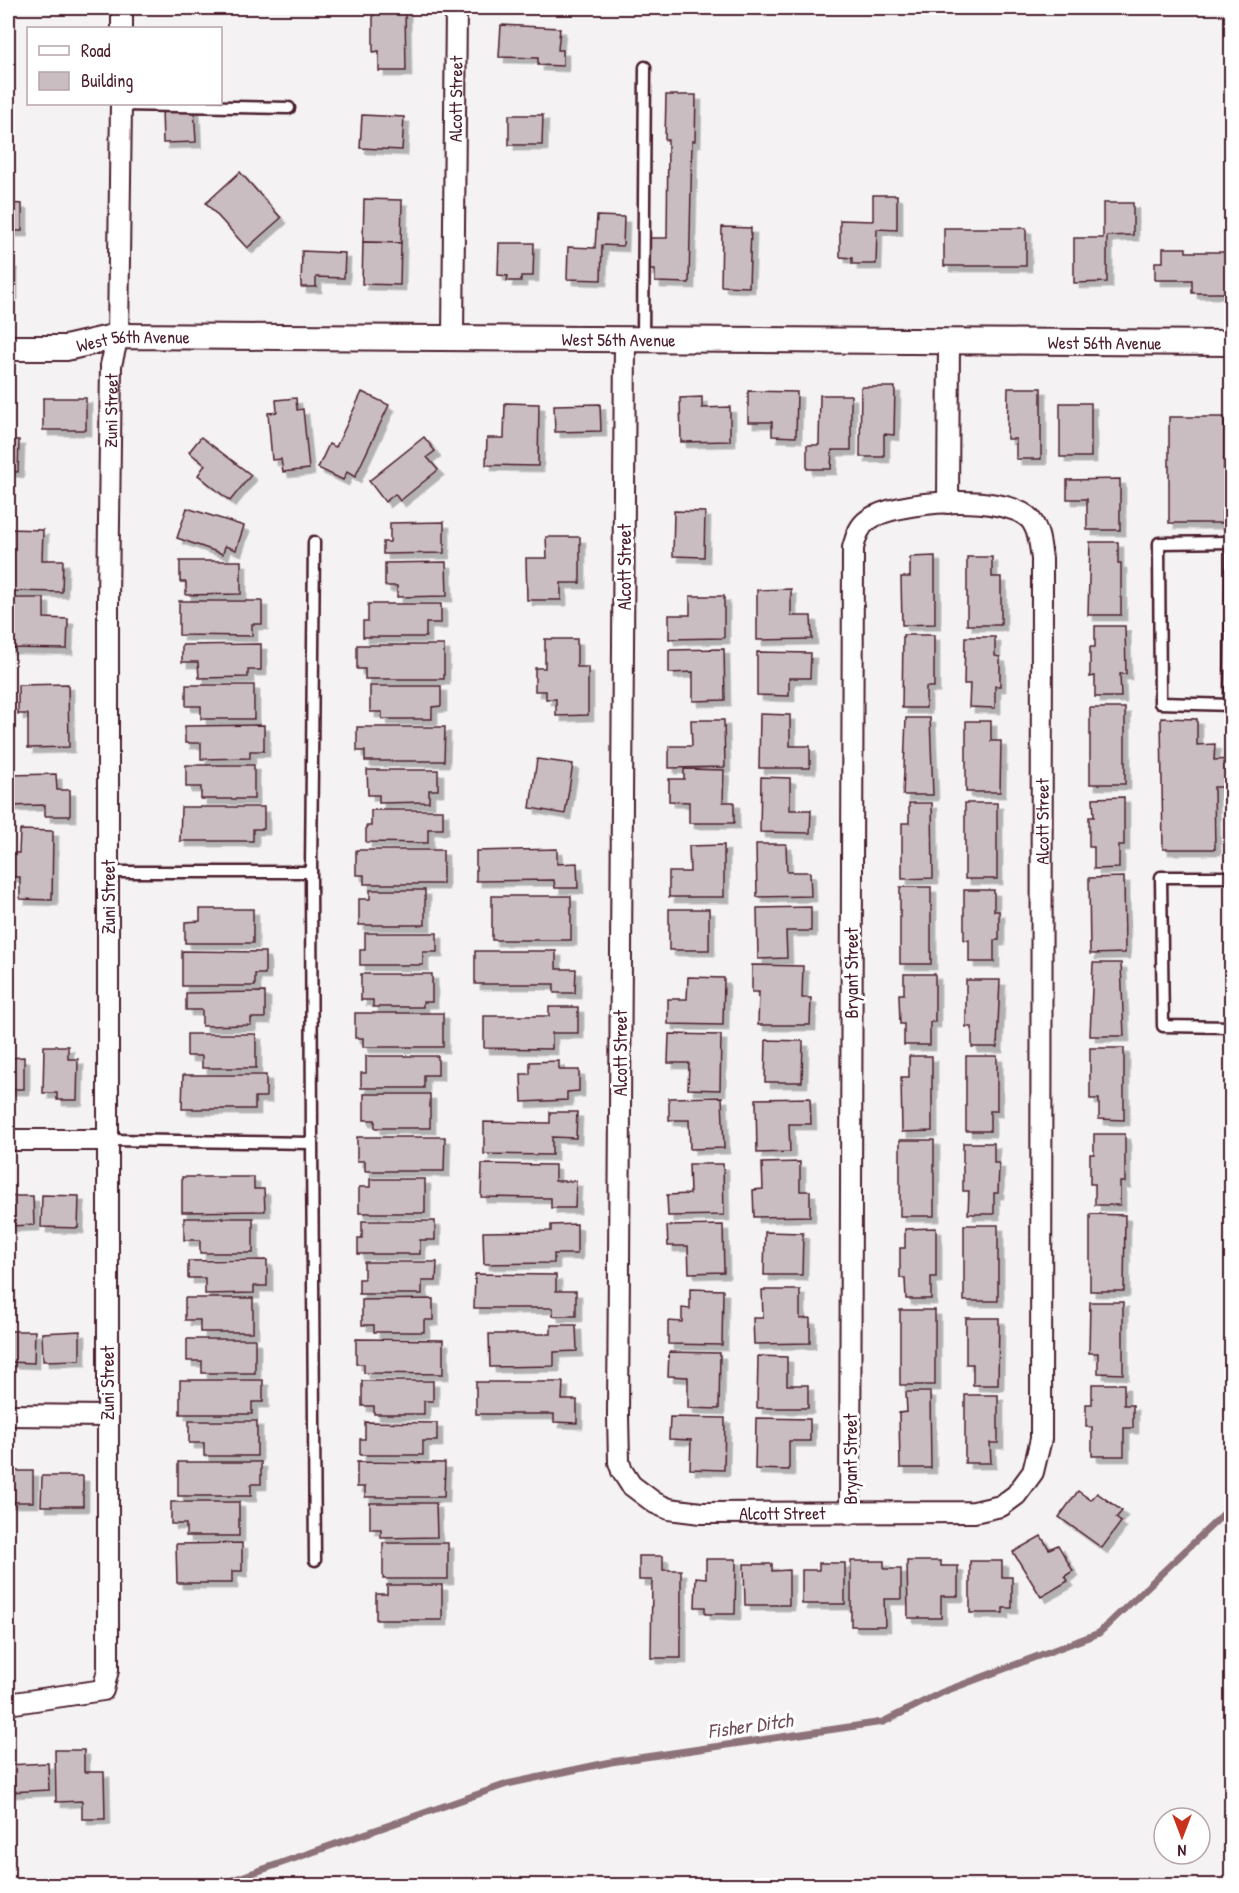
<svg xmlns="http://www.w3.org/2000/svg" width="1239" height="1893" font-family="'Patrick Hand',sans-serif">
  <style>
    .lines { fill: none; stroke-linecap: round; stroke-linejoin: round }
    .stream { stroke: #8d727a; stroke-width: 7 }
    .building { fill: #cabdc1; stroke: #4a1f2b; stroke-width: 1.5; filter: url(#shadow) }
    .service-casing { stroke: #4a1f2b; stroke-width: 15 }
    .minor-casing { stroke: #4a1f2b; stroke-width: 24 }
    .tertiary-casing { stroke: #4a1f2b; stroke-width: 28 }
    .service { stroke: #fff; stroke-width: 10 }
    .minor { stroke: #fff; stroke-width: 20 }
    .tertiary { stroke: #fff; stroke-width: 24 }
    .labels { text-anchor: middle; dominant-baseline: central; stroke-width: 6; stroke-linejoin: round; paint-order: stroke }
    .street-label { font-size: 18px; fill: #4a1f2b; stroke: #fff }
    .water-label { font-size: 20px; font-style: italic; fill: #714f59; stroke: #fff }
  </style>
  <defs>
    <filter id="shadow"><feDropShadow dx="5.5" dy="5.5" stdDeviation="0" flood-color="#0004"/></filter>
  </defs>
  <rect width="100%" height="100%" fill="#f4f2f2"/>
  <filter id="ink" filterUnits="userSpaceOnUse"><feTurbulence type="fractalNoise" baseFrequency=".0167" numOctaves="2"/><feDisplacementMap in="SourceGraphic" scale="12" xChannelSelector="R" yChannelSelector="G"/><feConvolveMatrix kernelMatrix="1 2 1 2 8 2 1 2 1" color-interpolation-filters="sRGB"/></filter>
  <g filter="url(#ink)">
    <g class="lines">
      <!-- stream -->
      <path class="stream" d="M224,1883L507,1784L611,1762L883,1722L943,1692L1099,1633L1232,1506"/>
    </g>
    <!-- building -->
    <g class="building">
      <path d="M373,8H405L406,71H379V51L373,52Z"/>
      <path d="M501,25L560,28L558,50H563V66L538,65V58L499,57Z"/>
      <path d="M666,95H696L695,141H692L689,283L655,282V270H647L648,238H667L668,140H665Z"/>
      <path d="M194,107L196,142L163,143L162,108Z"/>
      <path d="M362,115L404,117L402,150L360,148Z"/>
      <path d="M509,115H543L542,145H509Z"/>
      <path d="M240,172L281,218L247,248L206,203Z"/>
      <path d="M873,195H897V230L877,229L876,264H852V258L840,257V220L873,221Z"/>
      <path d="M364,199L402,200L401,243L363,242Z"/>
      <path d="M8,203L22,204V231H8Z"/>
      <path d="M1103,203H1133V235L1107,236V282L1074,283V238H1103Z"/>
      <path d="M597,216L624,217L623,246L602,245L601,280L567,279L568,247L595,248Z"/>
      <path d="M722,227L751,228L749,287L721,286Z"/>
      <rect x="944" y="228" width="82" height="38"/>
      <path d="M363,242L401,243L400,285L362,284Z"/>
      <path d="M499,243H534L533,276H521V281H507L508,276L498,275Z"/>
      <path d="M1163,248H1186V252H1227V293H1192V280H1155V262H1163Z"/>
      <path d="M302,251L345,253L344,278L316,277V287H301Z"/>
      <rect x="8" y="263" width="4" height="31"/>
      <path d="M861,387H895L894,435L884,434V457H860Z"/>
      <path d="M1008,388H1041V459H1016V439H1007Z"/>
      <path d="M748,391L797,392L796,437L772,436V422H748Z"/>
      <path d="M362,392L389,405L355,477L347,472L343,480L318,468L329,444L336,447Z"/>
      <path d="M820,395H851V450H832L831,469H807V445H819Z"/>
      <path d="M702,397V408L730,407V441L681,442L680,398Z"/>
      <rect x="43" y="398" width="43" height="32"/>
      <path d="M296,398L297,410L303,409L309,469L283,472L281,459L272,460L268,413L277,412L276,400Z"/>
      <path d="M505,403L539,404L538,466L486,465L487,438H504Z"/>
      <rect x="1060" y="403" width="31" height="54"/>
      <path d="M600,404L601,431L555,432L554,405Z"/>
      <path d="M1169,417H1224V483H1232V511H1222V523H1169Z"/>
      <path d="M201,437L251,475L230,501L198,475L205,465L189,452Z"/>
      <path d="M424,437L435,451L427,457L438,470L400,501L395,494L385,502L369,481Z"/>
      <path d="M8,440H19L18,472L8,471Z"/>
      <path d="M1120,479V530H1087V499H1067V480Z"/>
      <path d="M187,508L244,526L236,550L225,546L223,554L177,538Z"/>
      <path d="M674,511L705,512L704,557L673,556Z"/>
      <path d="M444,522V553L383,554V542H390V523Z"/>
      <path d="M8,529L43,530L42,560H63L62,592L9,591Z"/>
      <path d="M546,537H580V583H561V600H527L526,558H547Z"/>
      <path d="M1090,542H1118V563H1121V615H1088Z"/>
      <path d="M935,556V624L902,625L901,577H910V557Z"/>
      <path d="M967,557H992V577H1001V625H967Z"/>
      <path d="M180,561H241V594L186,595V582H180Z"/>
      <path d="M446,562L447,596L397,597V586H385V563Z"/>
      <path d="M791,589V616H811L812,639L757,640V590Z"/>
      <path d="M690,596H724V638L669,639V615H690Z"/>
      <path d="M9,598H44V618L68,619L67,649L8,648Z"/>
      <path d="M179,601H262V624H252V636L179,635Z"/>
      <path d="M368,604H441V623H426V637H363V621H368Z"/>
      <path d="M1095,626H1125L1126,674H1120L1121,697H1095V676L1090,677V647H1095Z"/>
      <path d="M903,635H934V687H926V708H902Z"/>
      <path d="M965,637H995V656L1000,657V686H995V708L969,707L970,684H964Z"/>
      <path d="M545,639H577V667H588V715L556,716V699H546V691H535V668H545Z"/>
      <path d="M261,644V670H248V677L199,678L198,662H182V645Z"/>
      <path d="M357,645H444V679H365V669H357Z"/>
      <path d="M724,649L725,700L693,701V672L669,673V650Z"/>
      <path d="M757,652L811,653L810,678H789V696L757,695Z"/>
      <path d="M68,684L69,747L28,748V714H18V685Z"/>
      <path d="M186,685H254V719H201V706H186Z"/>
      <path d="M370,686H441V706L432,707V719H382V712H370Z"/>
      <rect x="1090" y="708" width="35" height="76"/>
      <path d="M760,714L790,715V746H810V768H759Z"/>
      <path d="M906,718H930L933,795H903Z"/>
      <path d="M1161,718L1197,719V745L1215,744L1214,760L1232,759V787H1214L1215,849H1163Z"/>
      <path d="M691,720H724L725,767L669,768V746H692Z"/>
      <path d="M966,721H991V741H1001L1000,792H966Z"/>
      <path d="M264,725V751H250V758L201,759V743H185V726Z"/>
      <path d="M357,727H445L444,761H365V751H357Z"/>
      <path d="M537,759L573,764L565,814L530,808Z"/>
      <path d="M186,765H254V799H201V787H186Z"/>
      <path d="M684,769L724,770L723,802H734V823H689V802L669,801V779H684Z"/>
      <path d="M367,770H438V790H429V802L379,803V795H368Z"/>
      <path d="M56,774L57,790H70V816H45V805L8,806V775Z"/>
      <path d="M761,777L790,778V810H811L810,833L760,832Z"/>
      <path d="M1124,797V845H1119V868L1094,869V847H1089V817H1094L1093,798Z"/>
      <path d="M909,803H932L933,878L902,879V823H909Z"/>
      <rect x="965" y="803" width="32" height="76"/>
      <path d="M181,807H264V829H253V841H180Z"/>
      <path d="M371,810H443V829H428V843L366,842V826H371Z"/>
      <path d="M20,830L53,831L52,900L20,899V877H8V853H19Z"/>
      <path d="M756,844H786L787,872H810L811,896L757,897Z"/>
      <path d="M724,845V897H669V872H690L689,846Z"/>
      <path d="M557,849V864L577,863L578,888H555L554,880L476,881V851Z"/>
      <path d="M356,850H443V884H364V875H356Z"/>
      <path d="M1124,877L1125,953L1090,954L1089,878Z"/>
      <rect x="900" y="887" width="31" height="77"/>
      <path d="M370,890H425V925H359V899H370Z"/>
      <path d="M964,890H994V911H999V940H994V962H969V940H964Z"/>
      <rect x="492" y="896" width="79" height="44"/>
      <path d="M811,907V931H786L787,958L758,959L757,908Z"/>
      <path d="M200,909H253V943H185V922L200,921Z"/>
      <rect x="669" y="909" width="40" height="41"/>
      <path d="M365,933H437V952H423V965H360V950H365Z"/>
      <path d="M182,951L265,952V974H255V986H182Z"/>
      <path d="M475,951H556V969H576L575,993H554V984H475Z"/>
      <path d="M1093,963H1121L1124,1036H1090Z"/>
      <path d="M752,965L803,966L802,998H811L810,1025H758L759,992H752Z"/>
      <path d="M361,974H432V1002H423V1007H373V1000H361Z"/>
      <path d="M904,974H935V1022H930V1045H904V1024H900L899,994H904Z"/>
      <path d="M688,977L724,978L723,1025L668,1024V999H687Z"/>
      <path d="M966,980H1000L997,1047H972V1027H966Z"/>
      <path d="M265,992V1018H251V1025L202,1026V1010H186V993Z"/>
      <path d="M549,1007H578V1033H552V1049L484,1048V1016H549Z"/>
      <path d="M355,1013H443V1047H363V1038H355Z"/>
      <path d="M187,1034H256V1068H202V1056H187Z"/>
      <path d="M669,1034L721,1035L720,1090L688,1089L689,1063H668Z"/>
      <path d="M766,1040L803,1041L802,1082H765Z"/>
      <path d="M44,1046H68V1059H78L77,1100H57V1093H43Z"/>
      <path d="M1090,1048H1124V1120L1099,1119V1099H1090Z"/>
      <path d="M366,1056H438V1075H424V1088H361V1073H366Z"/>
      <path d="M909,1056H932V1131L902,1132L901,1077H909Z"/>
      <path d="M966,1056H997V1111H990V1131H966Z"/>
      <path d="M24,1057V1089H8V1058Z"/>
      <path d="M559,1061V1070H579V1091L567,1092V1100L522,1102L521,1074H530V1062Z"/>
      <path d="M183,1075H266V1097H255V1109H182Z"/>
      <path d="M364,1094H430V1128H375V1120H364Z"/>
      <path d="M722,1097L724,1148L690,1149L689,1120H669V1098Z"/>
      <path d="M810,1098L811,1124H789L790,1152L757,1153L756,1099Z"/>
      <path d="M550,1112H577L576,1138L552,1137V1155L484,1154V1122L550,1123Z"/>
      <path d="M1094,1134H1125V1182H1120V1205H1095V1184H1090V1154H1094Z"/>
      <path d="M357,1137H445L444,1171H365V1161H357Z"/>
      <rect x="900" y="1140" width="34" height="76"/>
      <path d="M963,1143H994V1163H999L998,1193H994V1214H968L969,1191H963Z"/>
      <path d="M800,1162V1191H810V1216L754,1217L753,1190L763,1189L762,1163Z"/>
      <path d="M482,1164L555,1165V1181H576L575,1208H551V1198L481,1197Z"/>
      <path d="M689,1164H723L724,1215L668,1216L667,1195L690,1194Z"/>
      <path d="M182,1177H254V1189H264L265,1211L182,1212Z"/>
      <path d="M370,1179H425V1213H359V1187H370Z"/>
      <path d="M42,1195L79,1196L78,1228L41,1227Z"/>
      <path d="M8,1196H33L34,1225L8,1226Z"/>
      <path d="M1090,1214L1125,1215L1124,1291H1090Z"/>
      <path d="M184,1218H253V1253H200V1240H184Z"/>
      <path d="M362,1221H435V1240H420V1254H358V1238H362Z"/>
      <path d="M577,1224V1254H554V1263L484,1264L483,1232L551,1231V1225Z"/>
      <path d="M723,1225L724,1272L689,1273L688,1246H668L667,1226Z"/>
      <rect x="964" y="1225" width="34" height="76"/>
      <path d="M936,1228V1277H931V1299H906L905,1278H900V1248H905V1229Z"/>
      <path d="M765,1232L803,1233L802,1275H764Z"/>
      <path d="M267,1260V1286H254V1293L205,1294V1278H188V1261Z"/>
      <path d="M364,1262H437L436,1281H422V1294H359V1279H364Z"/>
      <path d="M475,1274L556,1275V1291H576V1316H553V1308H474Z"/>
      <path d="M690,1289L723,1290L722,1345L668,1344V1321L682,1322V1308L690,1309Z"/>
      <path d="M762,1290H800V1319L810,1318V1343L754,1344L753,1318H763Z"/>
      <path d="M185,1298H253V1332H200V1320H185Z"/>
      <path d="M433,1299V1320H424V1332H374V1325H362V1300Z"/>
      <path d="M1090,1302H1123V1374L1098,1373V1353H1089Z"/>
      <rect x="900" y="1310" width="35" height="75"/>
      <path d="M966,1318H999L998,1385H973V1364H966Z"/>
      <path d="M551,1325H576L577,1351L554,1352V1366L490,1367L489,1334H551Z"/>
      <path d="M8,1331H35L34,1363L8,1362Z"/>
      <path d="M80,1331V1360L43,1361L42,1333Z"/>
      <path d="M187,1339H255V1373H202V1361H187Z"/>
      <path d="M356,1339L443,1340V1374L364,1373V1364H356Z"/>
      <path d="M669,1352L720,1353L719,1409L688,1408V1377L668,1376Z"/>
      <path d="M758,1356L787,1357V1385H808V1408H757Z"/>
      <path d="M180,1380H263V1402H252V1414H180Z"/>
      <path d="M362,1381H433V1401H424V1414H374V1406H362Z"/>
      <path d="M476,1382H563L562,1400H577V1423L554,1422V1414H476Z"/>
      <path d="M1092,1384H1124V1405H1133V1428H1124V1456H1092V1427H1086V1404H1092Z"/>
      <path d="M906,1392H930L931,1468H900L899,1413L907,1412Z"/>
      <path d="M965,1395H998V1443H990L991,1463H965Z"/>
      <path d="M670,1417L725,1418L724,1470L690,1469L691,1440L669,1439Z"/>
      <path d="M756,1418L810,1419V1441H789V1470L755,1469Z"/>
      <path d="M189,1421H257V1456H204V1443H189Z"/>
      <path d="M365,1422L437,1423V1441H423V1455H360V1439H365Z"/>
      <path d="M178,1462H261V1484H251V1496H178Z"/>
      <path d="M357,1462L445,1463L444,1497H365V1487H357Z"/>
      <rect x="8" y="1471" width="25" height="31"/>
      <path d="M42,1476H83V1506H41Z"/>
      <path d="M1078,1491L1091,1500L1097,1493L1122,1511L1116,1518L1121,1522L1102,1548L1059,1517Z"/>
      <path d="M171,1502H239V1536H186V1524H171Z"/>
      <path d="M370,1503H436L437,1537L381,1538V1529H370Z"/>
      <path d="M1041,1536L1049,1549L1058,1545L1073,1571L1065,1576L1068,1581L1041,1597L1013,1552Z"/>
      <path d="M242,1543V1571H232V1583H177L176,1544Z"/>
      <rect x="383" y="1543" width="65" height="36"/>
      <path d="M639,1556H663V1570H681V1658H651L652,1580H639Z"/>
      <path d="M706,1559H736L735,1614H705V1607H695L696,1577L706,1578Z"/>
      <path d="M851,1561H884V1569H901V1599H884L885,1626H851Z"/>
      <path d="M907,1561H941V1566H958V1596H941V1618H908Z"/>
      <path d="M970,1561H1002V1577H1012V1608H1003V1613H970Z"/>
      <path d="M819,1563H845V1604H802V1570H819Z"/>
      <path d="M744,1564H772V1571L789,1570V1605H745Z"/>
      <path d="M387,1585H442V1620H376V1594H387Z"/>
      <path d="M55,1750H84V1772H104L105,1819H82V1801L56,1802Z"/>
      <path d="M48,1763L49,1790L8,1792V1765Z"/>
    </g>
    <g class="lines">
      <defs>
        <g id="service">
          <path d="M121,105L289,108"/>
          <path d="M643,339L645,67"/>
          <path d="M1232,542L1159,543L1160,703L1232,705"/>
          <path d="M1230,705L1232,526"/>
          <path d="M311,872L314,542"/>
          <path d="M1232,877H1161L1163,1026L1232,1027"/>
          <path d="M108,1140L312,1143L311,872H108"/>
          <path d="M312,1143L315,1560"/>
        </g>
        <g id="minor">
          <path d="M122,28V8"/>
          <path id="s1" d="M453,336L456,8"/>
          <path id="s2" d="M625,339L618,1416L619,1462L622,1471L631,1485L655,1503L669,1509L701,1513L974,1512L1001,1506L1016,1495L1033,1472L1041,1439L1042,559C1040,545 1039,530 1030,519C1006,493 895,500 868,520C859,526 856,537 853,548L850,1514"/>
          <path d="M948,503L949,341"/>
          <path d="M8,1140H108"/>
          <path d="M8,1415L107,1416"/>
          <path id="s3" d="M8,1704L103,1690L108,1670V600L111,365L118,336L121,104"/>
        </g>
        <g id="tertiary">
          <path id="s4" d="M8,348H66L118,336L1232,343"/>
        </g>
      </defs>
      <!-- service casing -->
      <use href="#service" class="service-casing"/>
      <!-- minor casing -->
      <use href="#minor" class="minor-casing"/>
      <!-- tertiary casing -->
      <use href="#tertiary" class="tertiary-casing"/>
      <!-- service -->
      <use href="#service" class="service"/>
      <!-- minor -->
      <use href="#minor" class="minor"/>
      <!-- tertiary -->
      <use href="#tertiary" class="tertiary"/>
    </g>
  </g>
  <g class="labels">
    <!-- street labels -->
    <g class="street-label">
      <text stroke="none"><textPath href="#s1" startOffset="237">Alcott Street</textPath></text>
      <text stroke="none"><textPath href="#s4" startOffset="612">West 56th Avenue</textPath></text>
      <text stroke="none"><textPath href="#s4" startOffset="126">West 56th Avenue</textPath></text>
      <text stroke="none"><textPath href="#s4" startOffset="1098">West 56th Avenue</textPath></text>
      <text stroke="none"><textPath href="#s3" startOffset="1376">Zuni Street</textPath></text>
      <text transform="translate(624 567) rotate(-90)">Alcott Street</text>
      <text stroke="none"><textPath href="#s2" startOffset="2226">Alcott Street</textPath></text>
      <text transform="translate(108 897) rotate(-90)">Zuni Street</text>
      <text transform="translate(851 973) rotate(-90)">Bryant Street</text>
      <text transform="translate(620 1053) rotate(-90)">Alcott Street</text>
      <text transform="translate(107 1383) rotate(-90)">Zuni Street</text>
      <text transform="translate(850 1459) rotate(-90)">Bryant Street</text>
      <text stroke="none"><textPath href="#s2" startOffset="1308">Alcott Street</textPath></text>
    </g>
    <!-- water labels -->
    <g class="water-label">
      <text transform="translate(750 1725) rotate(-8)">Fisher Ditch</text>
    </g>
  </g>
  <!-- margin -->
  <rect width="1239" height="1893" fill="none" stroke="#fff" stroke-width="30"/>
  <rect x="15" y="15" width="1209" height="1863" fill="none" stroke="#4a1f2b" stroke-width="2" filter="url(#ink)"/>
  <!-- legend -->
  <rect x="27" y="27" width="195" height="78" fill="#ffffff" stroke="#b7a5aa" stroke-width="1.5"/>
  <rect x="39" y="46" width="30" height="9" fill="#ffffff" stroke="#b7a5aa" stroke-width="1.5"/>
  <text x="81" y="57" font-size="18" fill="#4a1f2b">Road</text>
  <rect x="39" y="72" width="30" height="18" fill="#cabdc1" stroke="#b7a5aa" stroke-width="1.5"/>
  <text x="81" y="87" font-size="18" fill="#4a1f2b">Building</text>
  <!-- north arrow -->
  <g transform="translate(1182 1836) rotate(180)"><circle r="28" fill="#ffffff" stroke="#b7a5aa" stroke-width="1.5"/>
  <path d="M0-4.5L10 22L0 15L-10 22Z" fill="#c8321e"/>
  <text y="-9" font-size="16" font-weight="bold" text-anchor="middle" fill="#4a1f2b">N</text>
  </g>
</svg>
